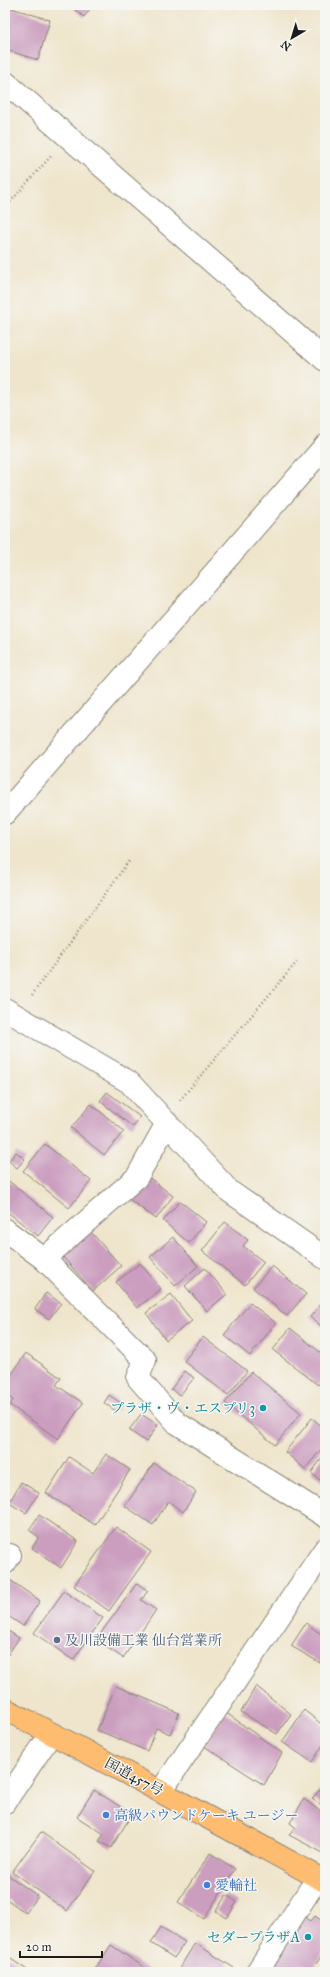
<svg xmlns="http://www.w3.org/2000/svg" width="330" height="1977" font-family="'IM FELL Great Primer','Noto Serif JP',serif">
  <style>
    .building { fill: #cb9dbf }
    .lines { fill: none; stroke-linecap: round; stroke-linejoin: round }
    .minor-casing { stroke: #868074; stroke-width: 24 }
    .highway-casing { stroke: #868074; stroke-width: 24 }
    .path { stroke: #868074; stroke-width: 2.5; stroke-dasharray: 1 3; stroke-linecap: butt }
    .minor { stroke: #fff; stroke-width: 22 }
    .highway { stroke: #fdbc70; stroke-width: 22 }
    .culture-dot { fill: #0f9aa8; stroke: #f6f6f2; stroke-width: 1.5 }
    .service-dot { fill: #5c6f8a; stroke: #f6f6f2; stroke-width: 1.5 }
    .shop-dot { fill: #3f7fe0; stroke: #f6f6f2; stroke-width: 1.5 }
    .labels { text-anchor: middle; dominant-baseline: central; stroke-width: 3; stroke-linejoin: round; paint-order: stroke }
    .culture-label { font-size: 14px; fill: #0d838f; stroke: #f6f6f2; text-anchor: end }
    .service-label { font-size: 14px; fill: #4e5e75; stroke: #f6f6f2; text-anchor: start }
    .street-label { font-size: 14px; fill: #1c1c1c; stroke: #f6f6f2 }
    .shop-label { font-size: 14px; fill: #366cbe; stroke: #f6f6f2; text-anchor: start }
  </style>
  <rect width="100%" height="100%" fill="#f6f6f2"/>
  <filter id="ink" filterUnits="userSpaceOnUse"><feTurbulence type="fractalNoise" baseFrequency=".025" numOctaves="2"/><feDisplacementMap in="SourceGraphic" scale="8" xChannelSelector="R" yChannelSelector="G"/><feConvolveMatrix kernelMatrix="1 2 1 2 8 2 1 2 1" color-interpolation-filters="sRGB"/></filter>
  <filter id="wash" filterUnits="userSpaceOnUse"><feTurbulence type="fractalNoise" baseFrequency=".012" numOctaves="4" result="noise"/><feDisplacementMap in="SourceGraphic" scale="16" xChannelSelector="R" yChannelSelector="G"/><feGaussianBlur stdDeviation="0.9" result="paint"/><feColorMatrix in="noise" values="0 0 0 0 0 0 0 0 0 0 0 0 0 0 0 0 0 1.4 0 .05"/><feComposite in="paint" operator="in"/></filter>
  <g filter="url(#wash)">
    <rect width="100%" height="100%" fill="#efe5cc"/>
    <g id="blocks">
      <!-- building -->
      <g class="building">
        <path d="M69,5H93L84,17Z"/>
        <path d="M5,6L50,20L38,60L6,50L9,42L5,41Z"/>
        <path d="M107,1092L140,1117L133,1127L100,1101Z"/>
        <path d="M91,1104L124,1131L104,1155L71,1128Z"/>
        <path d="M45,1144L91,1181L69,1208L23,1171Z"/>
        <path d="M16,1152L25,1159L17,1168L9,1161Z"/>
        <path d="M147,1176L173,1196L156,1219L129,1199Z"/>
        <path d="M5,1178L53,1217L38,1236L5,1210Z"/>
        <path d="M180,1201L206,1222L189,1243L163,1221Z"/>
        <path d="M225,1222L248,1240L243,1246L264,1262L245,1285L202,1251Z"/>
        <path d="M90,1231L121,1266L93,1291L62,1256Z"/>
        <path d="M173,1237L198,1266L175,1286L150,1257Z"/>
        <path d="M140,1263L161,1289L137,1308L116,1282Z"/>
        <path d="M272,1266L306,1294L287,1316L253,1288Z"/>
        <path d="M205,1268L227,1294L207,1311L185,1286Z"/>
        <path d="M46,1293L61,1303L49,1319L35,1309Z"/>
        <path d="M171,1294L192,1321L166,1340L146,1313Z"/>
        <path d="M325,1298V1329L310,1317Z"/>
        <path d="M250,1303L276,1323L250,1356L224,1335Z"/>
        <path d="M290,1328L325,1356V1376L318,1385L273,1350Z"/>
        <path d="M203,1337L247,1371L228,1395L184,1361Z"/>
        <path d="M26,1353L61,1378L56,1385L83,1403L58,1439L10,1405L13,1400L5,1394V1384Z"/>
        <path d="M185,1371L194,1378L180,1395L171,1389Z"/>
        <path d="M251,1372L301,1413L275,1445L225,1403Z"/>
        <path d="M109,1395L121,1403L116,1411L104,1403Z"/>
        <path d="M141,1414L158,1425L146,1442L129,1430Z"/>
        <path d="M312,1418L325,1429V1445L305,1469L285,1452Z"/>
        <path d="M106,1454L130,1470L95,1525L46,1493L69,1457L93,1473Z"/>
        <path d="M325,1454V1484L311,1473Z"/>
        <path d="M154,1463L196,1492L183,1512L168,1501L153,1525L125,1506Z"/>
        <path d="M21,1482L39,1493L26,1513L9,1503Z"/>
        <path d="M39,1515L78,1541L61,1568L32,1548L39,1537L29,1530Z"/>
        <path d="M116,1527L151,1552L109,1611L74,1586Z"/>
        <path d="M10,1580L40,1601L23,1626L5,1614V1588Z"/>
        <path d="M137,1583L148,1591L141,1600L156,1610L123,1658L96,1640Z"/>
        <path d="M64,1591L103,1618L73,1660L34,1633Z"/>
        <path d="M306,1623L325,1637V1659L322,1664L291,1646Z"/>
        <path d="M5,1629L19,1638L5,1659Z"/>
        <path d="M116,1686L179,1713L170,1734L156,1728L147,1751L97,1730Z"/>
        <path d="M256,1686L291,1714L277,1734L241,1712Z"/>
        <path d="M304,1710L325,1727V1742L312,1762L282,1742Z"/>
        <path d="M225,1712L282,1753L264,1785L204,1746Z"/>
        <path d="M325,1783V1807L312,1799Z"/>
        <path d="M94,1790L132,1814L111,1848L99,1841L104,1834L77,1817Z"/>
        <path d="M304,1799L325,1815V1854L289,1835L296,1828L290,1823Z"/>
        <path d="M41,1832L95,1871L67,1911L12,1872Z"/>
        <path d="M210,1853L235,1869L204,1919L178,1902Z"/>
        <path d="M5,1873L38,1896L26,1913L5,1898Z"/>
        <path d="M226,1895L237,1902L227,1918L216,1911Z"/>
        <path d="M315,1916L325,1923V1951L310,1972H267L305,1917L311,1921Z"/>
        <path d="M161,1927L185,1942L174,1958L151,1943Z"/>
        <path d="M195,1943L234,1968L232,1972H177Z"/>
        <path d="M111,1945L151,1972H93Z"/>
        <path d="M5,1955L30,1972H5Z"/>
      </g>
    </g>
  </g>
  <g filter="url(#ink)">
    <use href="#blocks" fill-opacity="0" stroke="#868074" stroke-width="1"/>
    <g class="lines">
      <defs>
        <g id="minor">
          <path d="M5,82L325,360"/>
          <path d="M5,813L325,446"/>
          <path d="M5,1009L129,1082L229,1191L325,1258"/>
          <path d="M5,1230L44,1259L145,1360L138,1378L177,1423L325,1516"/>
          <path d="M44,1259L137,1177L167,1123"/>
          <path d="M5,1563L10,1555"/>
          <path d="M161,1791L325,1549"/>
          <path d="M5,1802L51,1734"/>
          <path d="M257,1972L318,1877"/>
        </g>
        <path id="highway" d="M5,1709L117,1768L325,1881"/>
      </defs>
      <!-- minor casing -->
      <use href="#minor" class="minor-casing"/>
      <!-- highway casing -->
      <use href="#highway" class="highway-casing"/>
      <!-- path -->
      <g class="path">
        <path d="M5,208L51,156"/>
        <path d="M32,995L129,861"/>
        <path d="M180,1100L297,962"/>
      </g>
      <!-- minor -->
      <use href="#minor" class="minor"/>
      <!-- highway -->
      <use href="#highway" class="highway"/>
    </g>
  </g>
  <!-- markers -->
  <g class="culture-dot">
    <circle cx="263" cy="1408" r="4"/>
    <circle cx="308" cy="1937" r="4"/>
  </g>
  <circle class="service-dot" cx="57" cy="1640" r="4"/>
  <g class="shop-dot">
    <circle cx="106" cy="1815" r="4"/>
    <circle cx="207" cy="1885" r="4"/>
  </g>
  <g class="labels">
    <!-- culture labels -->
    <g class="culture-label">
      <text x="255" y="1408">プラザ・ヴ・エスプリ3</text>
      <text x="300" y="1937">セダープラザA</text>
    </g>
    <!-- service labels -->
    <g class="service-label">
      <text x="65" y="1640">及川設備工業 仙台営業所</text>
    </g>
    <!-- street labels -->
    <g class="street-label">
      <text transform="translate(134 1777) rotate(28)">国道457号</text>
    </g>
    <!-- shop labels -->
    <g class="shop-label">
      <text x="114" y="1815">高級パウンドケーキ ユージー</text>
      <text x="215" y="1885">愛輪社</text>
    </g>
  </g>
  <!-- margin -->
  <rect width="330" height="1977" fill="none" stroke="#f6f6f2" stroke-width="20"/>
  <!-- north arrow -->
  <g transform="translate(292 38) rotate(218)" stroke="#f6f6f2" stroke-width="3" paint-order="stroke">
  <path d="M0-3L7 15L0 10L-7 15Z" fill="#1c1c1c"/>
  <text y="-6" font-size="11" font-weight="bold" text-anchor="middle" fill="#1c1c1c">N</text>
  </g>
  <!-- scale -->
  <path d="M20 1951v6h82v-6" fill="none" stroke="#1c1c1c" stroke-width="2"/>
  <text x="26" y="1951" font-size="12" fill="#1c1c1c" stroke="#f6f6f2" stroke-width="3" paint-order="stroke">20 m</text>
</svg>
